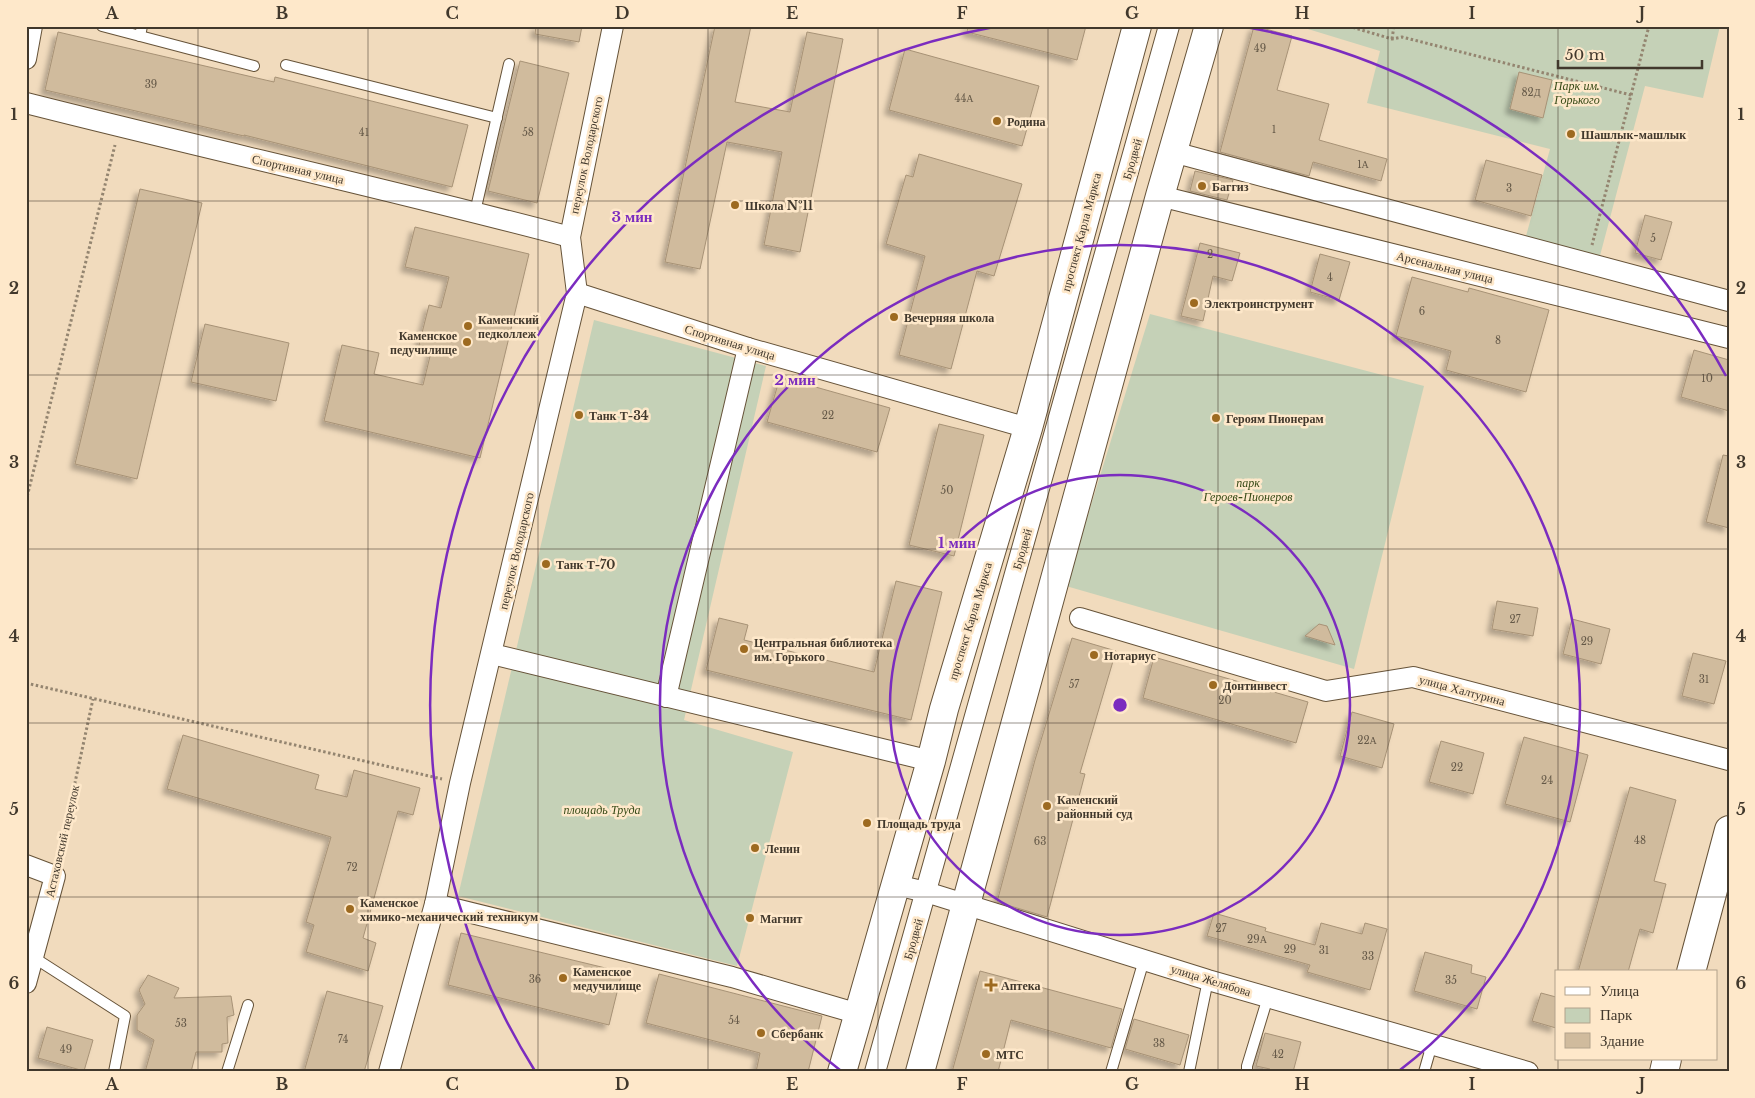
<svg xmlns="http://www.w3.org/2000/svg" width="1755" height="1098" font-family="'Libre Baskerville',serif">
  <style>
    .green { fill: #c5d1b7 }
    .building { fill: #d0bb9d; stroke: #a79276; filter: url(#shadow) }
    .lines { fill: none; stroke-linecap: round; stroke-linejoin: round }
    .lane-casing { stroke: #665339; stroke-width: 12 }
    .street-casing { stroke: #665339; stroke-width: 22 }
    .secondary-casing { stroke: #665339; stroke-width: 30 }
    .path { stroke: #948570; stroke-width: 3; stroke-dasharray: 2.5 2.5; stroke-linecap: butt }
    .lane { stroke: #fff; stroke-width: 10 }
    .street { stroke: #fff; stroke-width: 20 }
    .secondary { stroke: #fff; stroke-width: 28 }
    .grid { fill: none; stroke: #41382c; stroke-width: 1; stroke-opacity: 0.55 }
    .ring { fill: none; stroke: #7b2cbf; stroke-width: 2.5 }
    .poi-dot { fill: #9d6a20; stroke: #fee8ca; stroke-width: 2 }
    .labels { text-anchor: middle; dominant-baseline: central; stroke-width: 5; stroke-linejoin: round; paint-order: stroke }
    .number-label { font-size: 10px; fill: #655948 }
    .park-label { font-size: 12px; font-style: italic; fill: #354915; stroke: #fee8ca }
    .poi-label { font-size: 12px; font-weight: bold; fill: #41382c; stroke: #fee8ca; text-anchor: start }
    .street-label { font-size: 12px; fill: #41382c; stroke: #fee8ca }
    .centre { fill: #7b2cbf; stroke: #fee8ca; stroke-width: 2.5 }
    .ring-label { font-size: 15px; text-anchor: middle; font-weight: bold; fill: #7b2cbf; stroke: #fee8ca; stroke-width: 5; stroke-linejoin: round; paint-order: stroke }
    .neatline { fill: none; stroke: #41382c; stroke-width: 2 }
    .grid-label { font-size: 16px; text-anchor: middle; font-weight: bold; fill: #41382c }
  </style>
  <defs>
    <filter id="shadow"><feDropShadow dx="-4.5" dy="4.5" stdDeviation="2.5" flood-color="#0004"/></filter>
  </defs>
  <rect width="100%" height="100%" fill="#f1dbbd"/>
  <!-- green -->
  <g class="green">
    <path d="M1298,26H1720L1703,98L1645,86L1597,267L1523,247L1550,149L1367,103L1380,51Z"/>
    <path d="M1150,314L1424,386L1354,669L1066,586Z"/>
    <path d="M594,320L766,366L684,720L793,752L737,966L458,896Z"/>
  </g>
  <!-- building -->
  <g class="building">
    <path d="M536,26H582L579,42L535,34Z"/>
    <path d="M715,26H751L735,102L790,112L807,32L843,39L800,252L764,245L782,152L727,142L700,269L665,262Z"/>
    <path d="M968,26H1086L1077,60L967,32Z"/>
    <path d="M1254,26L1292,36L1277,90L1329,104L1319,140L1387,159L1381,181L1313,162L1309,176L1220,152Z"/>
    <path d="M58,32L274,82L275,77L468,125L452,187L244,135V136L45,90Z"/>
    <path d="M905,49L1039,86L1022,146L889,110Z"/>
    <path d="M520,61L569,73L537,203L488,191Z"/>
    <path d="M1519,72L1552,80L1543,118L1510,109Z"/>
    <path d="M919,154L1022,184L994,276L977,271L951,369L899,355L925,256L886,244L906,175L913,177Z"/>
    <path d="M1486,160L1542,175L1531,216L1475,200Z"/>
    <path d="M1195,171L1233,180L1227,200L1190,191Z"/>
    <path d="M140,189L202,203L137,479L75,464Z"/>
    <path d="M1645,215L1672,222L1661,260L1635,253Z"/>
    <path d="M415,227L529,254L480,458L324,421L342,345L379,353L374,374L423,385L432,348L419,345L429,305L441,308L449,277L405,267Z"/>
    <path d="M1200,243L1240,253L1232,281L1213,276L1203,321L1181,316Z"/>
    <path d="M1320,254L1350,262L1339,300L1310,292Z"/>
    <path d="M1412,277L1468,292L1469,288L1549,310L1526,392L1446,370L1451,351L1396,336Z"/>
    <path d="M205,324L289,343L276,401L191,382Z"/>
    <path d="M1694,350L1729,360V411L1681,397Z"/>
    <path d="M780,377L890,408L877,452L767,422Z"/>
    <path d="M939,424L984,435L954,556L909,545Z"/>
    <path d="M1723,455L1729,456V528L1706,522Z"/>
    <path d="M896,581L942,592L911,720L706,670L719,618L748,625L744,640L874,672Z"/>
    <path d="M1497,601L1538,608L1533,636L1492,629Z"/>
    <path d="M1572,619L1610,629L1601,664L1563,654Z"/>
    <path d="M1319,624L1327,626L1335,645L1305,636Z"/>
    <path d="M1072,638L1116,651L1080,773L1085,774L1047,917L997,902L1035,760Z"/>
    <path d="M1693,653L1726,661L1714,704L1682,696Z"/>
    <path d="M1154,657L1308,702L1296,743L1143,698Z"/>
    <path d="M1352,712L1394,724L1382,768L1340,756Z"/>
    <path d="M183,735L319,775L315,789L347,797L354,770L420,788L413,815L398,811L363,938L376,943L368,971L306,952L314,925L306,922L331,837L167,789Z"/>
    <path d="M1524,737L1588,755L1570,822L1505,804Z"/>
    <path d="M1441,741L1484,753L1473,794L1429,782Z"/>
    <path d="M1630,787L1676,800L1654,881L1666,884L1653,933L1640,929L1628,972H1578Z"/>
    <path d="M1214,913L1266,928L1265,931L1315,945L1321,923L1362,934L1365,923L1387,929L1370,990L1307,972L1310,965L1207,936Z"/>
    <path d="M461,933L622,972L609,1025L448,985Z"/>
    <path d="M1425,952L1472,965L1471,973L1486,977L1477,1009L1414,991Z"/>
    <path d="M980,971L1122,1009L1111,1048L1011,1020L998,1072H952Z"/>
    <path d="M659,974L822,1016L808,1072H756L760,1053L646,1023Z"/>
    <path d="M148,975L179,988L174,998L231,996L234,1015L227,1017L228,1043L222,1044V1052H196L191,1072H145L154,1040L137,1030V1015L145,1004L139,990Z"/>
    <path d="M327,991L383,1006L364,1072H304Z"/>
    <path d="M1541,993L1556,997V1028L1532,1021Z"/>
    <path d="M1134,1019L1189,1035L1180,1065L1125,1049Z"/>
    <path d="M47,1027L93,1040L84,1071L38,1058Z"/>
    <path d="M1265,1033L1301,1042L1293,1072H1269L1270,1069L1256,1066Z"/>
  </g>
  <g class="lines">
    <defs>
      <g id="lane">
        <path d="M102,26L254,66"/>
        <path d="M140,36L142,26"/>
        <path d="M286,65L497,118"/>
        <path d="M475,212L509,64"/>
        <path d="M33,957L125,1016L114,1072"/>
        <path d="M227,1072L248,1005"/>
        <path d="M1111,1072L1144,960"/>
        <path d="M1189,1072L1208,980"/>
        <path d="M1247,1072V1066L1268,997"/>
        <path d="M1424,1072L1432,1044"/>
      </g>
      <g id="street">
        <path d="M26,59L32,26"/>
        <path d="M26,103C207,149 389,189 570,237"/>
        <path d="M1173,152L1729,301"/>
        <path d="M1160,196L1729,338"/>
        <path d="M577,293L748,348L1028,428"/>
        <path d="M1080,618L1326,691L1413,677L1729,760"/>
        <path d="M492,654L931,761"/>
        <path d="M666,697L748,348"/>
        <path d="M26,865L55,876L26,983"/>
        <path d="M896,885L926,892L1208,980L1528,1072"/>
        <path d="M435,904L732,977L859,1014"/>
        <path d="M389,1072L435,904L460,783L577,293L570,237L613,26"/>
        <path d="M875,1072L1169,26"/>
      </g>
      <g id="secondary">
        <path d="M1691,972L1729,830"/>
        <path d="M842,1072L931,761L944,709L1028,428L1137,26"/>
        <path d="M920,1072L1160,196L1209,26"/>
        <path d="M1664,1072L1667,1059"/>
      </g>
    </defs>
    <!-- lane casing -->
    <use href="#lane" class="lane-casing"/>
    <!-- street casing -->
    <use href="#street" class="street-casing"/>
    <!-- secondary casing -->
    <use href="#secondary" class="secondary-casing"/>
    <!-- path -->
    <g class="path">
      <path d="M1348,26L1392,39L1402,37L1631,95L1592,245"/>
      <path d="M1392,39L1394,26"/>
      <path d="M1631,95L1649,26"/>
      <path d="M26,501L115,145"/>
      <path d="M26,683L442,779"/>
      <path d="M59,857L93,699"/>
    </g>
    <!-- lane -->
    <use href="#lane" class="lane"/>
    <!-- street -->
    <use href="#street" class="street"/>
    <!-- secondary -->
    <use href="#secondary" class="secondary"/>
  </g>
  <!-- grid -->
  <path class="grid" d="M198,26V1072M368,26V1072M538,26V1072M708,26V1072M878,26V1072M1048,26V1072M1218,26V1072M1388,26V1072M1558,26V972M26,201H1729M26,375H1729M26,549H1729M26,723H1729M26,897H1729M1558,1059V1072"/>
  <!-- distance rings -->
  <g class="ring">
    <circle cx="1120" cy="705" r="230"/>
    <path d="M840 1070A460 460 0 1 1 1400 1070"/>
    <path d="M535 1071A690 690 0 0 1 994 27M1246 27A690 690 0 0 1 1726 376"/>
  </g>
  <!-- markers -->
  <g class="poi-dot">
    <circle cx="997" cy="121" r="5"/>
    <circle cx="1571" cy="134" r="5"/>
    <circle cx="1202" cy="186" r="5"/>
    <circle cx="735" cy="205" r="5"/>
    <circle cx="1194" cy="303" r="5"/>
    <circle cx="894" cy="317" r="5"/>
    <circle cx="468" cy="326" r="5"/>
    <circle cx="467" cy="342" r="5"/>
    <circle cx="579" cy="415" r="5"/>
    <circle cx="1216" cy="418" r="5"/>
    <circle cx="546" cy="564" r="5"/>
    <circle cx="744" cy="649" r="5"/>
    <circle cx="1094" cy="655" r="5"/>
    <circle cx="1213" cy="685" r="5"/>
    <circle cx="1047" cy="806" r="5"/>
    <circle cx="867" cy="823" r="5"/>
    <circle cx="755" cy="848" r="5"/>
    <circle cx="350" cy="909" r="5"/>
    <circle cx="750" cy="918" r="5"/>
    <circle cx="563" cy="978" r="5"/>
    <path d="M988.5 977.5h5v5h5v5h-5v5h-5v-5h-5v-5h5z"/>
    <circle cx="761" cy="1033" r="5"/>
    <circle cx="986" cy="1054" r="5"/>
  </g>
  <g class="labels">
    <!-- number labels -->
    <g class="number-label">
      <text x="1260" y="48">49</text>
      <text x="151" y="84">39</text>
      <text x="1531" y="92">82Д</text>
      <text x="964" y="98">44А</text>
      <text x="1274" y="129">1</text>
      <text x="364" y="132">41</text>
      <text x="528" y="132">58</text>
      <text x="1363" y="164">1А</text>
      <text x="1509" y="188">3</text>
      <text x="1653" y="238">5</text>
      <text x="1210" y="254">2</text>
      <text x="1330" y="277">4</text>
      <text x="1422" y="311">6</text>
      <text x="1498" y="340">8</text>
      <text x="1707" y="378">10</text>
      <text x="828" y="415">22</text>
      <text x="947" y="490">50</text>
      <text x="1515" y="619">27</text>
      <text x="1587" y="641">29</text>
      <text x="1704" y="679">31</text>
      <text x="1074" y="684">57</text>
      <text x="1225" y="700">20</text>
      <text x="1367" y="740">22А</text>
      <text x="1457" y="767">22</text>
      <text x="1547" y="780">24</text>
      <text x="1640" y="840">48</text>
      <text x="1040" y="841">63</text>
      <text x="352" y="867">72</text>
      <text x="1221" y="928">27</text>
      <text x="1257" y="939">29А</text>
      <text x="1290" y="949">29</text>
      <text x="1324" y="950">31</text>
      <text x="1368" y="956">33</text>
      <text x="535" y="979">36</text>
      <text x="1451" y="980">35</text>
      <text x="734" y="1020">54</text>
      <text x="181" y="1023">53</text>
      <text x="343" y="1039">74</text>
      <text x="1159" y="1043">38</text>
      <text x="66" y="1049">49</text>
      <text x="1278" y="1054">42</text>
    </g>
    <!-- park labels -->
    <g class="park-label">
      <text x="1577" y="85">Парк им.<tspan x="1577" dy="14">Горького</tspan></text>
      <text x="1248" y="482">парк<tspan x="1248" dy="14">Героев-Пионеров</tspan></text>
      <text x="602" y="809">площадь Труда</text>
    </g>
    <!-- poi labels -->
    <g class="poi-label">
      <text x="1007" y="121">Родина</text>
      <text x="1581" y="134">Шашлык-машлык</text>
      <text x="1212" y="186">Баггиз</text>
      <text x="745" y="205">Школа №11</text>
      <text x="1204" y="303">Электроинструмент</text>
      <text x="904" y="317">Вечерняя школа</text>
      <text x="478" y="319">Каменский<tspan x="478" dy="14">педколлеж</tspan></text>
      <text x="457" y="335" text-anchor="end">Каменское<tspan x="457" dy="14">педучилище</tspan></text>
      <text x="589" y="415">Танк Т-34</text>
      <text x="1226" y="418">Героям Пионерам</text>
      <text x="556" y="564">Танк Т-70</text>
      <text x="754" y="642">Центральная библиотека<tspan x="754" dy="14">им. Горького</tspan></text>
      <text x="1104" y="655">Нотариус</text>
      <text x="1223" y="685">Донтинвест</text>
      <text x="1057" y="799">Каменский<tspan x="1057" dy="14">районный суд</tspan></text>
      <text x="877" y="823">Площадь труда</text>
      <text x="765" y="848">Ленин</text>
      <text x="360" y="902">Каменское<tspan x="360" dy="14">химико-механический техникум</tspan></text>
      <text x="760" y="918">Магнит</text>
      <text x="573" y="971">Каменское<tspan x="573" dy="14">медучилище</tspan></text>
      <text x="1001" y="985">Аптека</text>
      <text x="771" y="1033">Сбербанк</text>
      <text x="996" y="1054">МТС</text>
    </g>
    <!-- street labels -->
    <g class="street-label">
      <text transform="translate(586 155) rotate(-78)">переулок Володарского</text>
      <text transform="translate(1132 159) rotate(-74)">Бродвей</text>
      <text transform="translate(298 169) rotate(13)">Спортивная улица</text>
      <text transform="translate(1081 232) rotate(-75)">проспект Карла Маркса</text>
      <text transform="translate(1445 267) rotate(14)">Арсенальная улица</text>
      <text transform="translate(730 342) rotate(17)">Спортивная улица</text>
      <text transform="translate(1022 549) rotate(-74)">Бродвей</text>
      <text transform="translate(516 551) rotate(-77)">переулок Володарского</text>
      <text transform="translate(970 621) rotate(-73)">проспект Карла Маркса</text>
      <text transform="translate(1462 690) rotate(15)">улица Халтурина</text>
      <text transform="translate(62 841) rotate(-77)">Астаховский переулок</text>
      <text transform="translate(913 939) rotate(-74)">Бродвей</text>
      <text transform="translate(1211 980) rotate(17)">улица Желябова</text>
    </g>
  </g>
  <circle cx="1120" cy="705" r="8" class="centre"/>
  <g class="ring-label">
    <text x="632" y="222">3 мин</text>
    <text x="795" y="385">2 мин</text>
    <text x="957" y="548">1 мин</text>
  </g>
  <!-- border -->
  <rect width="1755" height="1098" fill="none" stroke="#fee8ca" stroke-width="55"/>
  <!-- legend -->
  <rect x="1555" y="970" width="162" height="90" fill="#fee8ca" stroke="#b2a28b"/>
  <rect x="1565" y="987" width="25" height="8" fill="#ffffff" stroke="#b2a28b"/>
  <text x="1600" y="996" font-size="15" fill="#41382c">Улица</text>
  <rect x="1565" y="1008" width="25" height="15" fill="#c5d1b7" stroke="#b2a28b"/>
  <text x="1600" y="1020" font-size="15" fill="#41382c">Парк</text>
  <rect x="1565" y="1033" width="25" height="15" fill="#d0bb9d" stroke="#b2a28b"/>
  <text x="1600" y="1046" font-size="15" fill="#41382c">Здание</text>
  <!-- scale -->
  <path d="M1558 60v8h144v-8" fill="none" stroke="#41382c" stroke-width="2.5"/>
  <text x="1565" y="60" font-size="15" fill="#41382c" stroke="#fee8ca" stroke-width="4" paint-order="stroke">50 m</text>
  <rect x="28" y="28" width="1700" height="1042" class="neatline"/>
  <g class="grid-label">
    <text x="112" y="19">A</text>
    <text x="282" y="19">B</text>
    <text x="452" y="19">C</text>
    <text x="622" y="19">D</text>
    <text x="792" y="19">E</text>
    <text x="962" y="19">F</text>
    <text x="1132" y="19">G</text>
    <text x="1302" y="19">H</text>
    <text x="1472" y="19">I</text>
    <text x="1642" y="19">J</text>
    <text x="14" y="120">1</text>
    <text x="1741" y="120">1</text>
    <text x="14" y="294">2</text>
    <text x="1741" y="294">2</text>
    <text x="14" y="468">3</text>
    <text x="1741" y="468">3</text>
    <text x="14" y="642">4</text>
    <text x="1741" y="642">4</text>
    <text x="14" y="815">5</text>
    <text x="1741" y="815">5</text>
    <text x="14" y="989">6</text>
    <text x="1741" y="989">6</text>
    <text x="112" y="1090">A</text>
    <text x="282" y="1090">B</text>
    <text x="452" y="1090">C</text>
    <text x="622" y="1090">D</text>
    <text x="792" y="1090">E</text>
    <text x="962" y="1090">F</text>
    <text x="1132" y="1090">G</text>
    <text x="1302" y="1090">H</text>
    <text x="1472" y="1090">I</text>
    <text x="1642" y="1090">J</text>
  </g>
</svg>
